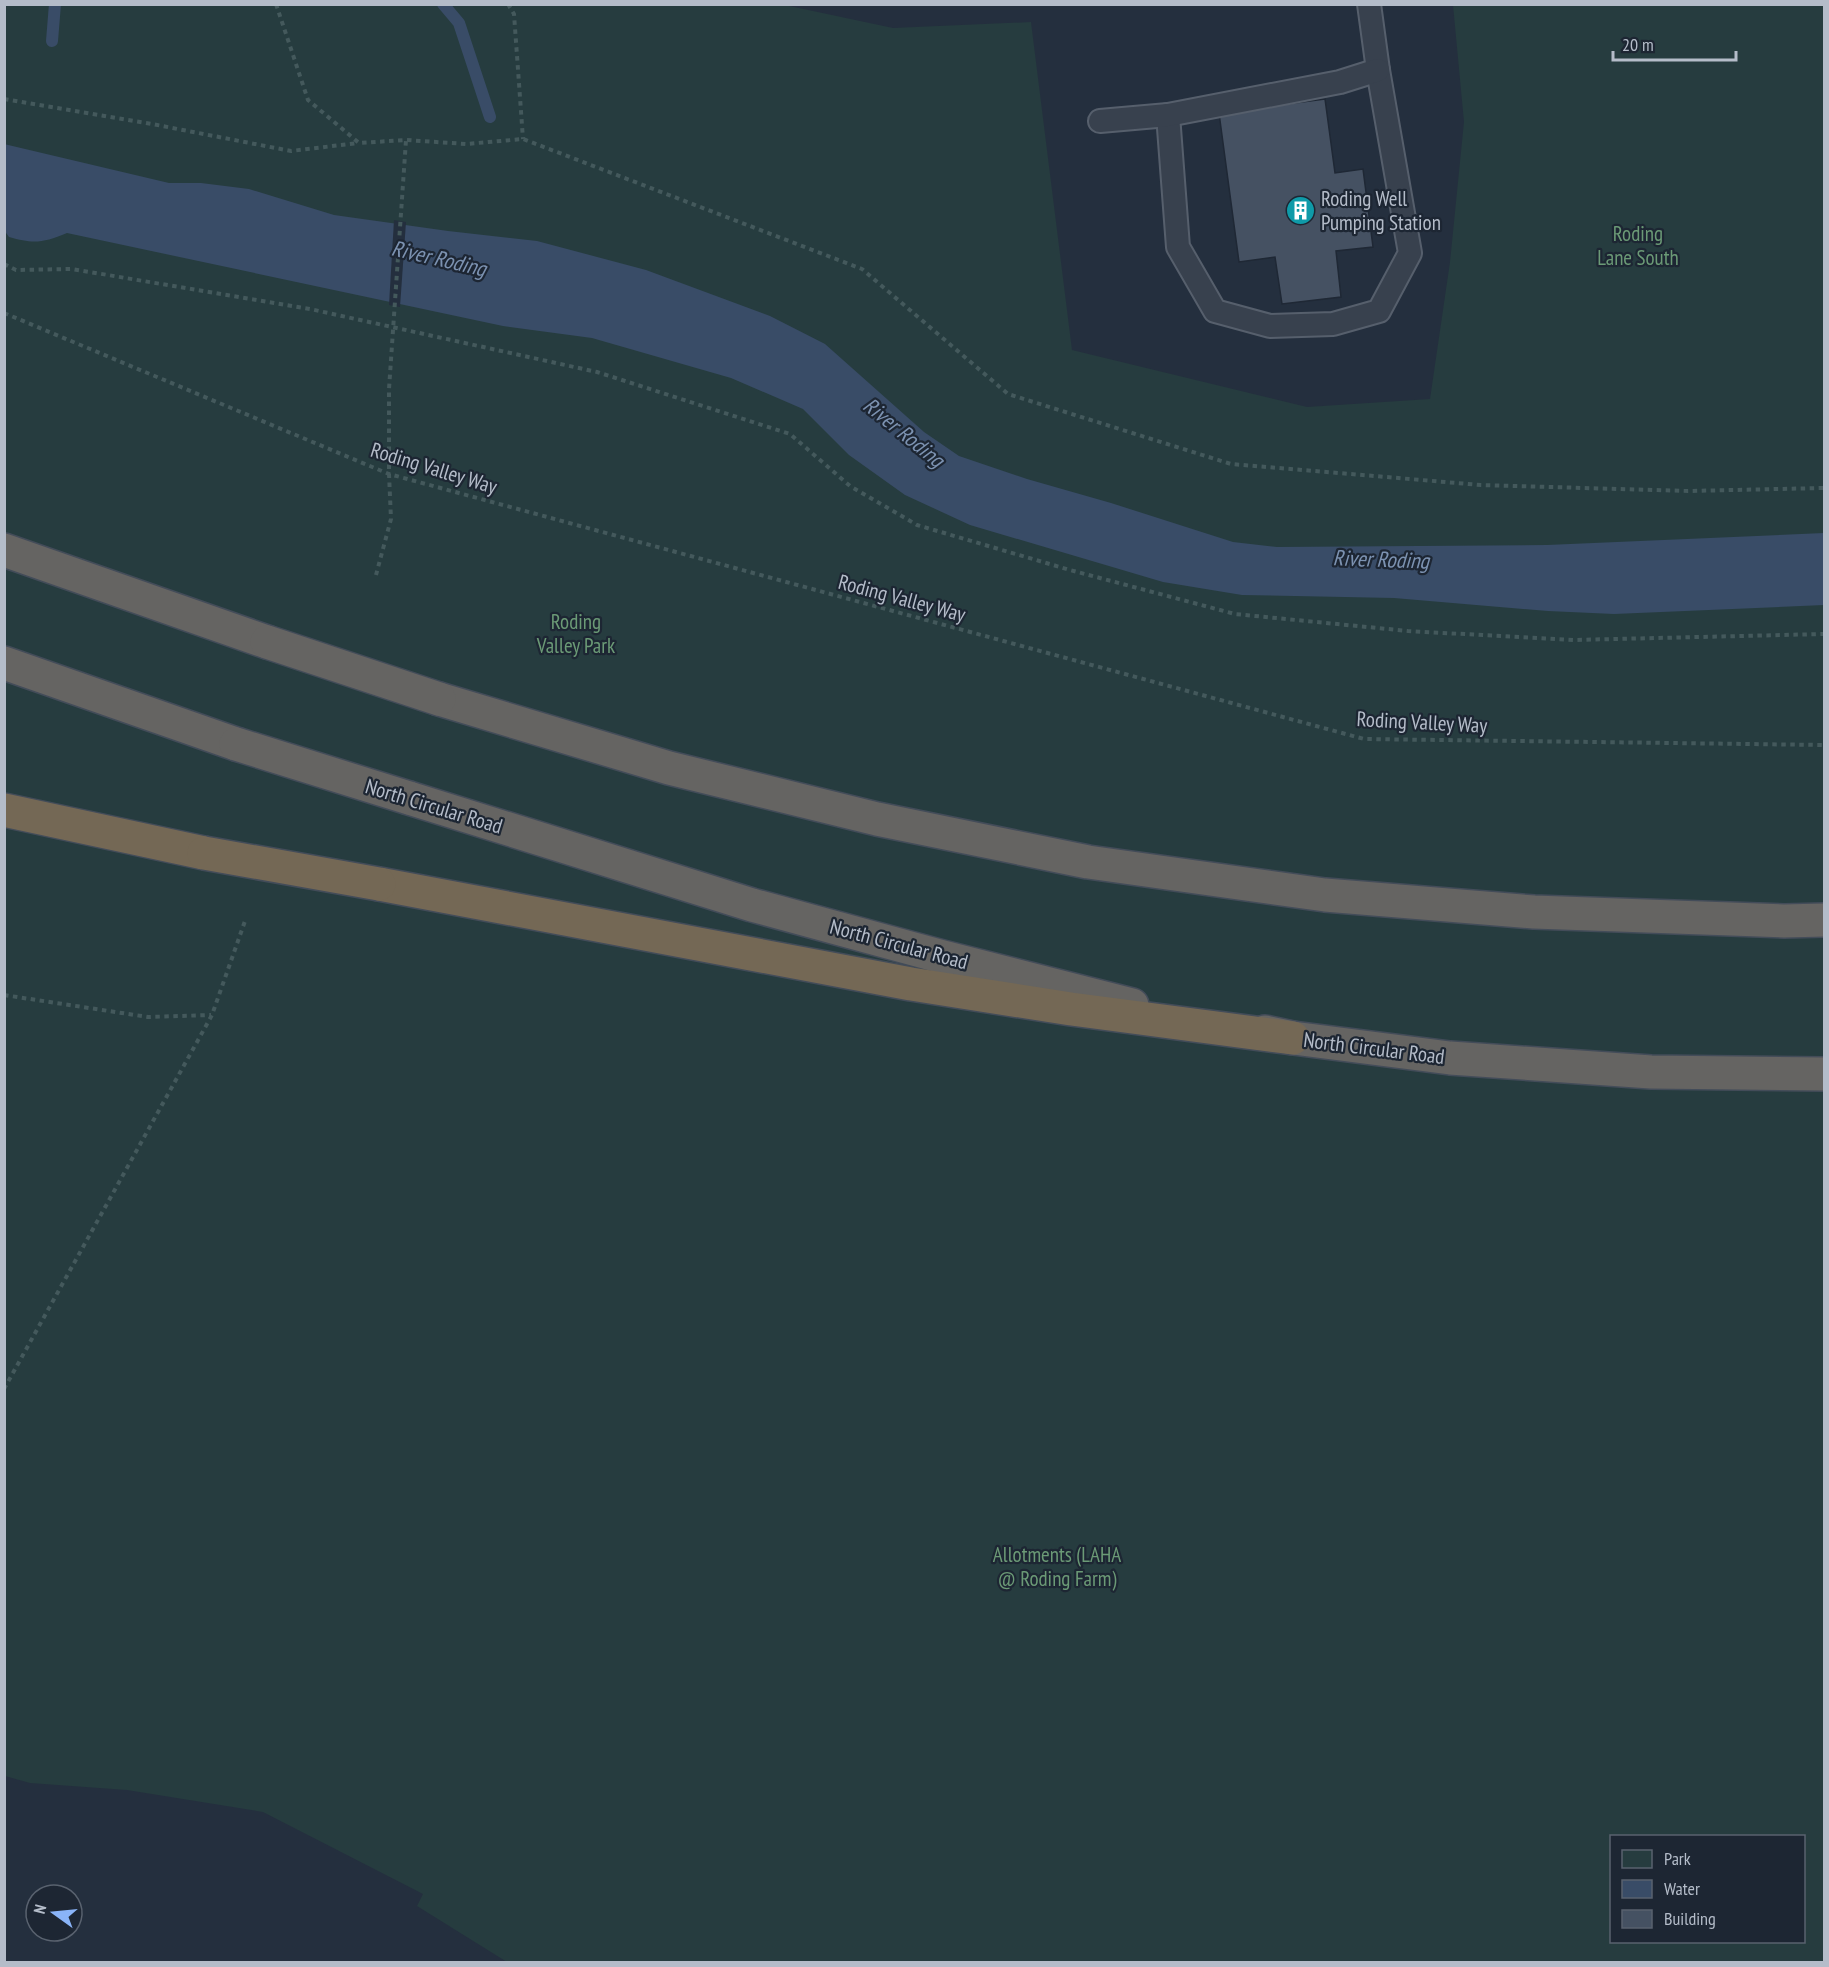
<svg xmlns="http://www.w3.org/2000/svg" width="1829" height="1967" font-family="'PT Sans Narrow',sans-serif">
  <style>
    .green { fill: #263c3f; fill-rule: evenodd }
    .water { fill: #394c67 }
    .pier { fill: #242f3e }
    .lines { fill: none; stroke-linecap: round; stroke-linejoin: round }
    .stream { stroke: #394c67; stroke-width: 12 }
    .building { fill: #455162; stroke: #1f2835; stroke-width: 1.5 }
    .service-casing { stroke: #565f6c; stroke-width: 26 }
    .trunk-casing { stroke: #434c59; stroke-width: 36 }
    .motorway-casing { stroke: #434c59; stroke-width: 36 }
    .path { stroke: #44595c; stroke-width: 4; stroke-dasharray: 4.5 4.5; stroke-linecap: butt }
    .service { stroke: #38414e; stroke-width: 22 }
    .trunk { stroke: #656462; stroke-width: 33 }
    .motorway { stroke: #746855; stroke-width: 33 }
    .trunk-bridge-casing { stroke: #434c59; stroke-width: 36; stroke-linecap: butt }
    .motorway-bridge-casing { stroke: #434c59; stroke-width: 36; stroke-linecap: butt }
    .trunk-bridge { stroke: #656462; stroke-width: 33 }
    .motorway-bridge { stroke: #746855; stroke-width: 33 }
    .labels { text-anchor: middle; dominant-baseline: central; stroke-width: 4.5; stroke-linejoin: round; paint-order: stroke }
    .poi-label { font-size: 21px; fill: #b4bcc9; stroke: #1d2633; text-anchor: start }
    .park-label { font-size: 21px; fill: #6b9a76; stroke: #1d2633 }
    .street-label { font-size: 21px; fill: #b4bcc9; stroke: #1d2633 }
    .water-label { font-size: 22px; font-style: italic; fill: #7c92b1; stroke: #1d2633 }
  </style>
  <rect width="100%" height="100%" fill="#242f3e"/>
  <!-- green -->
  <path class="green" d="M780,4L893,28L1031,22L1072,350L1307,407L1430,399L1450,262L1464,122L1453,5H1824V1962H507L417,1906L423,1894L263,1812L127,1790L30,1783L5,1776L4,5ZM1612,1836H1804V1942H1612Z"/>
  <!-- water -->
  <path class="water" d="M4,144L169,183H201L249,189L334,215L448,231L537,241L646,270L770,316L825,344L924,432L959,456L1027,479L1111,503L1233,542L1277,547L1547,545L1824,533V605L1614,614L1548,611L1394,598L1242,595L1163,582L970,525L905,495L849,455L803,409L731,378L592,338L503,326L67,233C43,243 33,244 9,237L4,230Z"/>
  <!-- pier -->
  <path class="pier" d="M394,220L406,222L400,307L389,305Z"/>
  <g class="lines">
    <!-- stream -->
    <g class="stream">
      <path d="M443,4L459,23L490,117"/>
      <path d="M52,41L55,4"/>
    </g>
  </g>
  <!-- building -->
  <path class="building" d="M1325,99L1335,173L1363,169L1373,247L1336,251L1341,297L1282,304L1275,257L1239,262L1219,113Z"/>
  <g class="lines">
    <defs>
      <g id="service">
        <path d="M1168,115L1178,247L1215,311L1270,326L1333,324L1379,311L1410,253L1378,70L1369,4"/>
        <path d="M1100,121L1168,115L1340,82L1378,70"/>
      </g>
      <g id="trunk">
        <path d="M4,550L267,642"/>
        <path d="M4,663L236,744"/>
        <path d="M439,699L669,768L877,819L1088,862L1325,895L1534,912L1784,921L1824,920"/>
        <path d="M409,798L752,905L943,957L1132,1005"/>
        <path d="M1265,1032L1293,1038L1450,1058L1651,1072L1824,1074"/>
      </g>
      <g id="motorway">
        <path d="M4,810L204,853"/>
        <path d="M379,884L911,984L1071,1009L1293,1038"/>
      </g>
    </defs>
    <!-- service casing -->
    <use href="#service" class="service-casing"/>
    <!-- trunk casing -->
    <use href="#trunk" class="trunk-casing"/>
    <!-- motorway casing -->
    <use href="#motorway" class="motorway-casing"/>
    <!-- path -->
    <g class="path">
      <path d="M276,4L308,100L359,143L406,140L466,144L523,139L862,269L1008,394L1231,464L1481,485L1688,491L1824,488"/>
      <path d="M508,4L514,14L523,139"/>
      <path d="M4,99L152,124L291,151L358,143"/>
      <path d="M4,264L16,270L72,269L310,309L597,372L790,434L850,486L917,525L1070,570L1235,614L1408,631L1573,640L1824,634"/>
      <path d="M4,313L389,474L1364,739L1824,745"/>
      <path d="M376,575L391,519L389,474V389L406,140"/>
      <path d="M4,995L148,1017L211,1015"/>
      <path d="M4,1389L212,1015L245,921"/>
    </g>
    <!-- service -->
    <use href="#service" class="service"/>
    <!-- trunk -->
    <use href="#trunk" class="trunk"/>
    <!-- motorway -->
    <use href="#motorway" class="motorway"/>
    <defs>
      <g id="trunk-bridge">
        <path d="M267,642L439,699"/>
        <path d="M236,744L409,798"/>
      </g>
      <path id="motorway-bridge" d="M204,853L379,884"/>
    </defs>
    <!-- trunk-bridge casing -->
    <use href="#trunk-bridge" class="trunk-bridge-casing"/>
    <!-- motorway-bridge casing -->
    <use href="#motorway-bridge" class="motorway-bridge-casing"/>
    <!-- trunk-bridge -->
    <use href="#trunk-bridge" class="trunk-bridge"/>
    <!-- motorway-bridge -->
    <use href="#motorway-bridge" class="motorway-bridge"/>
  </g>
  <!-- icons -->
  <defs>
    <symbol id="building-disc" viewBox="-11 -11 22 22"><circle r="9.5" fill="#0f9aa8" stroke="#1d2633"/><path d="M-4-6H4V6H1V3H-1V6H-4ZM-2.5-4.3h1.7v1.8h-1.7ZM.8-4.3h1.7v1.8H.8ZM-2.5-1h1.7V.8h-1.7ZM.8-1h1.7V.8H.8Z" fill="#fff"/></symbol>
  </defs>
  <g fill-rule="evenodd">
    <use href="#building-disc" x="1284" y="194" width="33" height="33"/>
  </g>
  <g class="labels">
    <!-- poi labels -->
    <g class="poi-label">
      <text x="1321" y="198">Roding Well<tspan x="1321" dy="24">Pumping Station</tspan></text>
    </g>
    <!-- park labels -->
    <g class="park-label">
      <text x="1638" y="233">Roding<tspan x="1638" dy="24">Lane South</tspan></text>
      <text x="576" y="621">Roding<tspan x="576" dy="24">Valley Park</tspan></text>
      <text x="1057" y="1554">Allotments (LAHA<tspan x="1057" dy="24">@ Roding Farm)</tspan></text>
    </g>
    <!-- street labels -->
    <g class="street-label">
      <text transform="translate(434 468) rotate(17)">Roding Valley Way</text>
      <text transform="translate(902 598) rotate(15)">Roding Valley Way</text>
      <text transform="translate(1422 722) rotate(3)">Roding Valley Way</text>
      <text transform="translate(434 806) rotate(17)">North Circular Road</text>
      <text transform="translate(899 944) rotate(15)">North Circular Road</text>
      <text transform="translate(1374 1048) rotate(7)">North Circular Road</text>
    </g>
    <!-- water labels -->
    <g class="water-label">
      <text transform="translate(439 258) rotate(13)">River Roding</text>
      <text transform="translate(904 432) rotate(39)">River Roding</text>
      <text transform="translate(1381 559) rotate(2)">River Roding</text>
    </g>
  </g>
  <!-- border -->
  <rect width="1829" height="1967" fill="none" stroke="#b4bcc9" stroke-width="12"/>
  <!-- legend -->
  <rect x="1610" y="1835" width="195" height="108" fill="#1d2633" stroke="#59626f" stroke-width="1.5"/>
  <rect x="1622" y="1850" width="30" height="18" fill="#263c3f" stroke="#59626f" stroke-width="1.5"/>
  <text x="1664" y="1865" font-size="18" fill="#b4bcc9">Park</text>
  <rect x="1622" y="1880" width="30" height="18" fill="#394c67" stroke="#59626f" stroke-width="1.5"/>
  <text x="1664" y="1895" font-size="18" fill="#b4bcc9">Water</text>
  <rect x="1622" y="1910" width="30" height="18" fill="#455162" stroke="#59626f" stroke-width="1.5"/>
  <text x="1664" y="1925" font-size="18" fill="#b4bcc9">Building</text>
  <!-- north arrow -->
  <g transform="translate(54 1913) rotate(285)"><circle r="28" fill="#1d2633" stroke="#59626f" stroke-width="1.5"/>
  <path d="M0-4.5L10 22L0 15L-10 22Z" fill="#8ab4f8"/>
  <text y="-9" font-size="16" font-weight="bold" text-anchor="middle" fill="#b4bcc9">N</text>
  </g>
  <!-- scale -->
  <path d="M1613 51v9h123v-9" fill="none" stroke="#b4bcc9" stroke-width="3"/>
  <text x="1622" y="51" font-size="18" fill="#b4bcc9" stroke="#1d2633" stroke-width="4.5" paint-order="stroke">20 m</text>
</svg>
